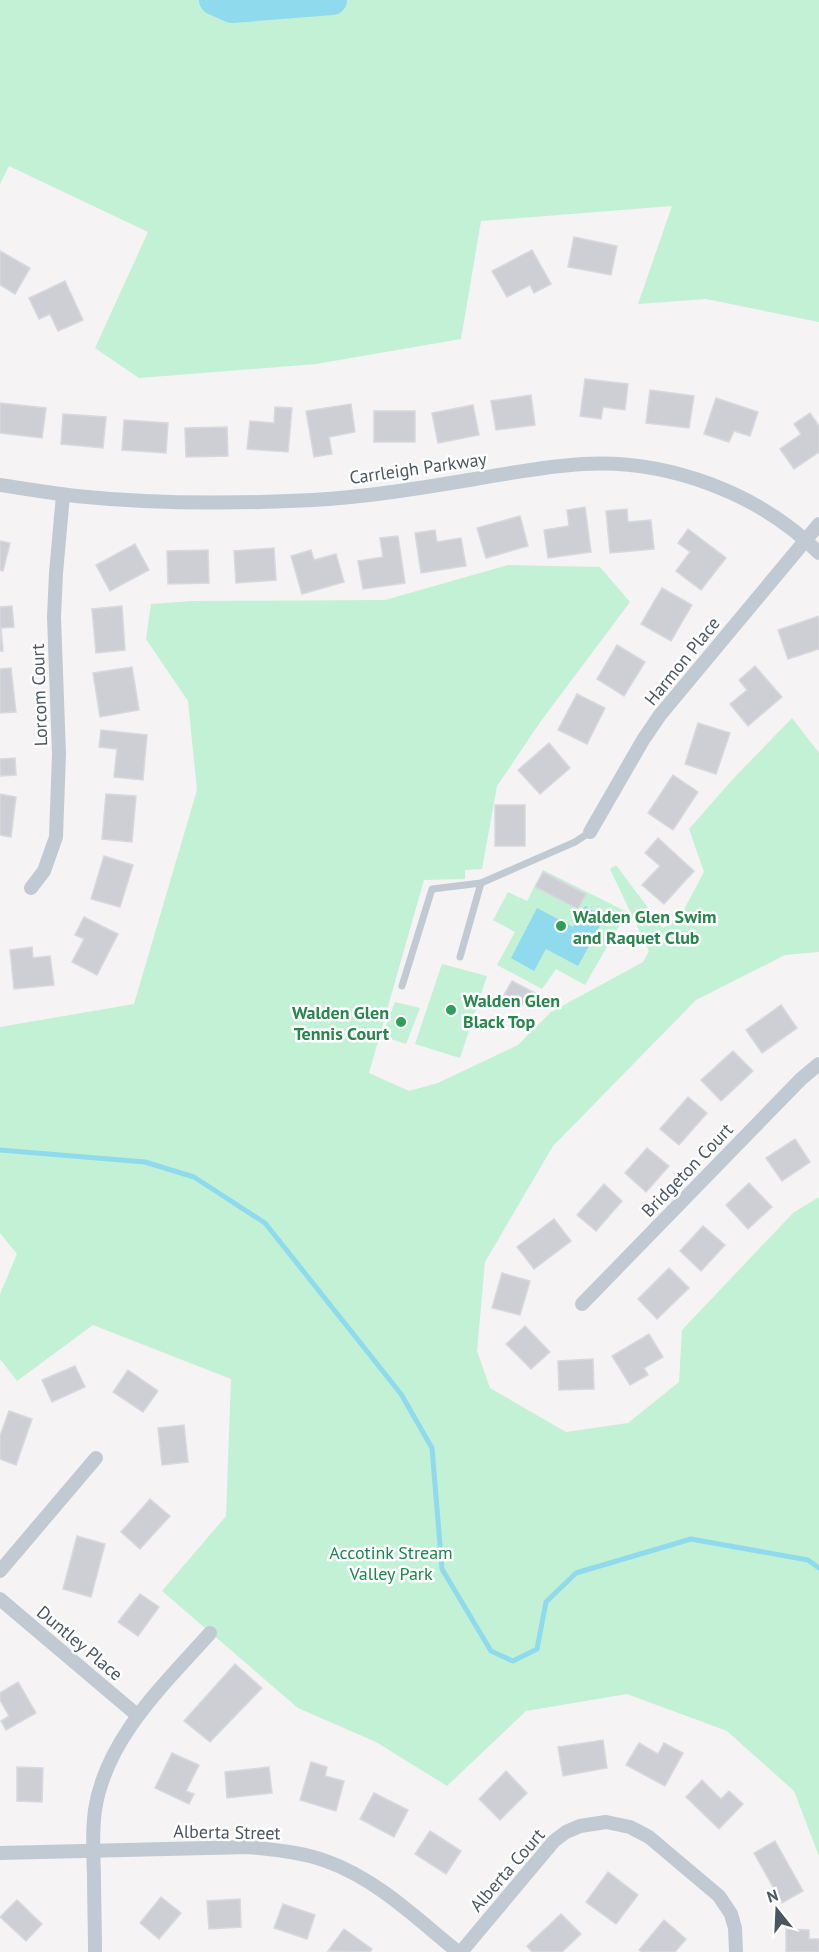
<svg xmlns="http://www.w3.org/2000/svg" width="819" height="1952" font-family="'PT Sans',sans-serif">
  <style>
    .green { fill: #c3f1d5 }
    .water { fill: #90daee }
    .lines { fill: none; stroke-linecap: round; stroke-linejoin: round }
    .stream { stroke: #90daee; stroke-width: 5 }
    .river { stroke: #90daee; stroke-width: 30 }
    .building { fill: #cdcfd5; stroke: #d7d9de; stroke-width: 1.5 }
    .service { stroke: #c1cad2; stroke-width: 7 }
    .minor { stroke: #c1cad2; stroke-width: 14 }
    .leisure-dot { fill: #2e9e5b; stroke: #fff; stroke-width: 2 }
    .labels { text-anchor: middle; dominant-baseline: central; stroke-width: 5; stroke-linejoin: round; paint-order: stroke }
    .street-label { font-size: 18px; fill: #4a5661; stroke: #fff }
    .leisure-label { font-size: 18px; font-weight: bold; fill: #27864d; stroke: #fff; text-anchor: start }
    .park-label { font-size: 18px; fill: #17864f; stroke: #fff }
  </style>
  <rect width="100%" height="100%" fill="#f5f3f3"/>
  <!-- green -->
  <g class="green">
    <path d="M0,0H819V322L706,299L638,304L672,206L481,221L461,339L316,364L139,378L95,348L148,232L9,166L0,184Z"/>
    <path d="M508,565L600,567L630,602L541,721L497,786L482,869L465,870V879L424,880L369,1073L409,1091L438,1083L518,1045L551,1012L643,962L649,951L610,869L616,865L663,928L680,917L704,872L689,829L733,779L792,718L819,753V952L785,955L696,1000L553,1146L485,1262L477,1351L490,1388L566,1432L628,1423L679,1382L682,1330L793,1213L819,1197V1856L794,1791L727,1731L627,1694L526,1711L447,1786L376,1742L298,1708L162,1591L226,1516L231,1379L93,1325L17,1381L0,1359V1294L17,1254L0,1233V1027L134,1004L197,790L188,701L146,639L151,604L192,601L385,600Z"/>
    <path d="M543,870L627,912L585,985L556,969L542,989L497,965L515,932L493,920L508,892L527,901Z"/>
    <path d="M442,964L487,976L460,1058L415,1044Z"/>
    <path d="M395,1002L420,1008L406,1044L382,1036Z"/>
  </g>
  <!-- water -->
  <path class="water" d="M585,906L605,917L578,966L546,949L534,971L511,958L537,908L573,927Z"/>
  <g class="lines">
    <!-- stream -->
    <path class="stream" d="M0,1150L145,1162L194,1177L265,1223L401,1394L432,1448L442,1569L491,1651L513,1661L537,1649L546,1602L576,1573L691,1539L808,1560L819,1568"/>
    <!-- river -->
    <path class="river" d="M214,0L232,8L332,0"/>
  </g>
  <!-- building -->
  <g class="building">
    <path d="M574,237L617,246L611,275L568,267Z"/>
    <path d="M532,250L551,284L534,293L530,285L507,297L492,271Z"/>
    <path d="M0,251L30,268L15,294L0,285Z"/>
    <path d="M65,281L83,320L58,331L50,314L39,319L29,298Z"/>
    <path d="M585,379L628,384L625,410L603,407L601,419L580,416Z"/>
    <path d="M650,390L694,396L689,428L646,423Z"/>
    <path d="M531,395L535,425L496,430L491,401Z"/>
    <path d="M716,398L758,412L750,436L734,431L729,442L704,434Z"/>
    <path d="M0,403L46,408L42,438L0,433Z"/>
    <path d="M351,404L355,432L329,437L332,454L314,457L306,411Z"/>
    <path d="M473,405L479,435L438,443L432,413Z"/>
    <path d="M275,407L292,408L288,452L247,449L250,421L274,423Z"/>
    <rect x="374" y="411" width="41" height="31"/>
    <path d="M810,413L819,426V452L794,469L780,449L801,434L794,424Z"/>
    <path d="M63,414L106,417L103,448L61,444Z"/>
    <path d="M124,420L168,423L166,453L122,450Z"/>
    <path d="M227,427L228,456L186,457L185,428Z"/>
    <path d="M585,507L591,552L548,558L544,530L569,526L567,510Z"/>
    <path d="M627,509L628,522L651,520L654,549L610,553L606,511Z"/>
    <path d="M520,516L528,546L486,558L477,528Z"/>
    <path d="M688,529L726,558L701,590L676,571L690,552L678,543Z"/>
    <path d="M435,530L437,542L461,538L466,566L421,573L415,533Z"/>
    <path d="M398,536L405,583L363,589L358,561L383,557L380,538Z"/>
    <path d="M0,541L10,543L3,571L0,570Z"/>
    <path d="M135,544L149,570L110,591L96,565Z"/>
    <path d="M274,548L276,580L236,583L234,551Z"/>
    <path d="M208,550L209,583L168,584L167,551Z"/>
    <path d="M311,550L314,560L336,554L344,582L302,594L291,556Z"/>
    <path d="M662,588L692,605L671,641L641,624Z"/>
    <path d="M12,606L14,627L1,628L3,651H0V607Z"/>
    <path d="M122,606L125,650L96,653L92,609Z"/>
    <path d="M819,616V649L788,659L778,630Z"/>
    <path d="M617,645L645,662L624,696L597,679Z"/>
    <path d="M755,666L782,697L748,726L730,704L747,690L739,680Z"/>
    <path d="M132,667L139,710L100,717L93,673Z"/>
    <path d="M11,668L16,712L0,713V669Z"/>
    <path d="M577,694L605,708L587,744L558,730Z"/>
    <path d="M698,723L730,733L716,774L685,764Z"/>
    <path d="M101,730L147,735L143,780L114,777L117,749L99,747Z"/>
    <path d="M549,743L570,768L540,794L518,770Z"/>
    <path d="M15,758L16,775L0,776V759Z"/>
    <path d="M673,775L698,792L673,830L648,813Z"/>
    <path d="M0,794L16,797L11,837L0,835Z"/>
    <path d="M106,794L136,796L132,842L102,839Z"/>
    <rect x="495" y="805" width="30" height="41"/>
    <path d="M658,838L694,871L664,904L642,885L660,866L645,853Z"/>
    <path d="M104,856L133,865L120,907L91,899Z"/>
    <path d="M543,872L586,894L578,909L535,887Z"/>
    <path d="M84,917L118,934L97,975L72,962L84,939L75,935Z"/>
    <path d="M32,947L33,958L50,956L54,985L14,989L10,950Z"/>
    <path d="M512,981L537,994L530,1008L504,995Z"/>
    <path d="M781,1005L797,1028L762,1053L746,1030Z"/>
    <path d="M733,1051L753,1071L721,1101L701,1080Z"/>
    <path d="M688,1097L707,1113L679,1145L660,1129Z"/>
    <path d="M795,1139L810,1162L782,1181L766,1158Z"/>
    <path d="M647,1148L669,1166L646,1192L625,1173Z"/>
    <path d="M749,1183L772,1207L748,1229L726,1205Z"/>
    <path d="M604,1184L622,1201L596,1231L577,1215Z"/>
    <path d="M554,1219L571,1241L534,1269L517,1247Z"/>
    <path d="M703,1226L725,1245L701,1271L680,1251Z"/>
    <path d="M669,1268L689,1288L657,1319L638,1299Z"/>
    <path d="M502,1273L530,1281L520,1315L492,1308Z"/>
    <path d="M525,1326L550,1352L531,1369L506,1344Z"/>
    <path d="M649,1334L663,1357L644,1368L648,1375L630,1385L612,1356Z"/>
    <path d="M593,1359L594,1389L559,1390L558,1361Z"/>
    <path d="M75,1366L85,1387L52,1402L42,1380Z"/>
    <path d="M128,1370L158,1391L143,1412L113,1392Z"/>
    <path d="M9,1411L32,1419L16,1465L0,1459V1436Z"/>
    <path d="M184,1425L188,1462L162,1465L158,1428Z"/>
    <path d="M150,1499L170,1516L140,1549L121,1532Z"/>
    <path d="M77,1536L105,1544L91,1597L63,1589Z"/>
    <path d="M140,1594L159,1607L138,1636L118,1622Z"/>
    <path d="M235,1664L262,1688L210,1742L184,1721Z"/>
    <path d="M18,1682L36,1713L6,1730L1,1721L9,1716L0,1700V1693Z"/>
    <path d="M603,1740L607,1768L563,1776L558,1747Z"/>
    <path d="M639,1743L658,1754L664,1743L683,1753L665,1786L626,1765Z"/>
    <path d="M172,1753L199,1765L186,1791L194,1794L189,1804L155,1788Z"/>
    <path d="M311,1762L327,1767L325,1776L344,1781L336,1811L300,1800Z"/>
    <path d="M17,1767L43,1768L42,1802L17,1801Z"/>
    <path d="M269,1767L272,1793L227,1798L225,1772Z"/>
    <path d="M506,1771L527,1793L500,1820L479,1799Z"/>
    <path d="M702,1780L721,1799L729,1791L743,1804L719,1829L686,1797Z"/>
    <path d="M374,1793L408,1810L394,1837L360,1819Z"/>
    <path d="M430,1831L461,1851L446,1874L415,1854Z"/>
    <path d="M775,1841L803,1891L782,1903L754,1853Z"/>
    <path d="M608,1872L638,1895L616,1924L586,1902Z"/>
    <path d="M161,1897L181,1913L159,1939L140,1923Z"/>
    <path d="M240,1899L241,1927L209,1929L207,1901Z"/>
    <path d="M17,1900L42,1924L26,1941L0,1917Z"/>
    <path d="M283,1904L315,1915L307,1939L274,1928Z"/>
    <path d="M561,1914L581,1934L562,1952H532L527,1946Z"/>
    <path d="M664,1920L686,1939L675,1952H642L639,1950Z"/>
    <path d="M344,1929L372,1949L370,1952L328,1951Z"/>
    <path d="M786,1929L809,1930V1939H819V1952H786Z"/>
  </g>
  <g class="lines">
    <!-- service -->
    <g class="service">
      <path d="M460,957L481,883"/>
      <path d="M402,986L432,889L481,883L575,842L590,832"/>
    </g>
    <!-- minor -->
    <g class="minor">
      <path d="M0,485C25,489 51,493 76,496C154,504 234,504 313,500C367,497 421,488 475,479C511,473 547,466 583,464C668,459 759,493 819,553"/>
      <path d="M590,832L643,740L660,715L819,524"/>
      <path d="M31,888L44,871L56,837L59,754L54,617L56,573L63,495"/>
      <path d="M582,1304L801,1079L819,1064"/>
      <path d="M0,1571L96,1458"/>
      <path d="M0,1599L137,1715"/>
      <path d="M0,1853L249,1847C275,1850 302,1852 326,1861C377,1879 417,1919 458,1952"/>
      <path d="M95,1952C95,1926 94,1900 94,1874C93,1853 92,1831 95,1810C106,1738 164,1685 210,1633"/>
      <path d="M461,1952L554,1841L566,1832L580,1826L606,1822L630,1827L649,1837L719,1896L731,1914L735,1928L736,1952"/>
    </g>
  </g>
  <!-- markers -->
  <g class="leisure-dot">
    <circle cx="561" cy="926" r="6"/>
    <circle cx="451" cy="1010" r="6"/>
    <circle cx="401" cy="1022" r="6"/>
  </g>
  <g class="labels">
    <!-- street labels -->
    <g class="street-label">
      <text transform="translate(418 468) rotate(-8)">Carrleigh Parkway</text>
      <text transform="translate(682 661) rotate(-51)">Harmon Place</text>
      <text transform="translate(39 695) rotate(-92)">Lorcom Court</text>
      <text transform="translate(687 1170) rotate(-46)">Bridgeton Court</text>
      <text transform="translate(80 1643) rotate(40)">Duntley Place</text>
      <text transform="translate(227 1832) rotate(1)">Alberta Street</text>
      <text transform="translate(507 1870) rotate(-49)">Alberta Court</text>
    </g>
    <!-- leisure labels -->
    <g class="leisure-label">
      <text x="573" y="916">Walden Glen Swim<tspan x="573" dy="21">and Raquet Club</tspan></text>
      <text x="463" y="1000">Walden Glen<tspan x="463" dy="21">Black Top</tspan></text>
      <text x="389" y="1012" text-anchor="end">Walden Glen<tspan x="389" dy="21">Tennis Court</tspan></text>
    </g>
    <!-- park labels -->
    <g class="park-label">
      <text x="391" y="1552">Accotink Stream<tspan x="391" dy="21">Valley Park</tspan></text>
    </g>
  </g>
  <!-- north arrow -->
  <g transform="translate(777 1910) rotate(342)" stroke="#ffffff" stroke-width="4.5" paint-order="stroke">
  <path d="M0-4.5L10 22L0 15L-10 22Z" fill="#4a5661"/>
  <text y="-9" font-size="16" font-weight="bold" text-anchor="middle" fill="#4a5661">N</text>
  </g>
</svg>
